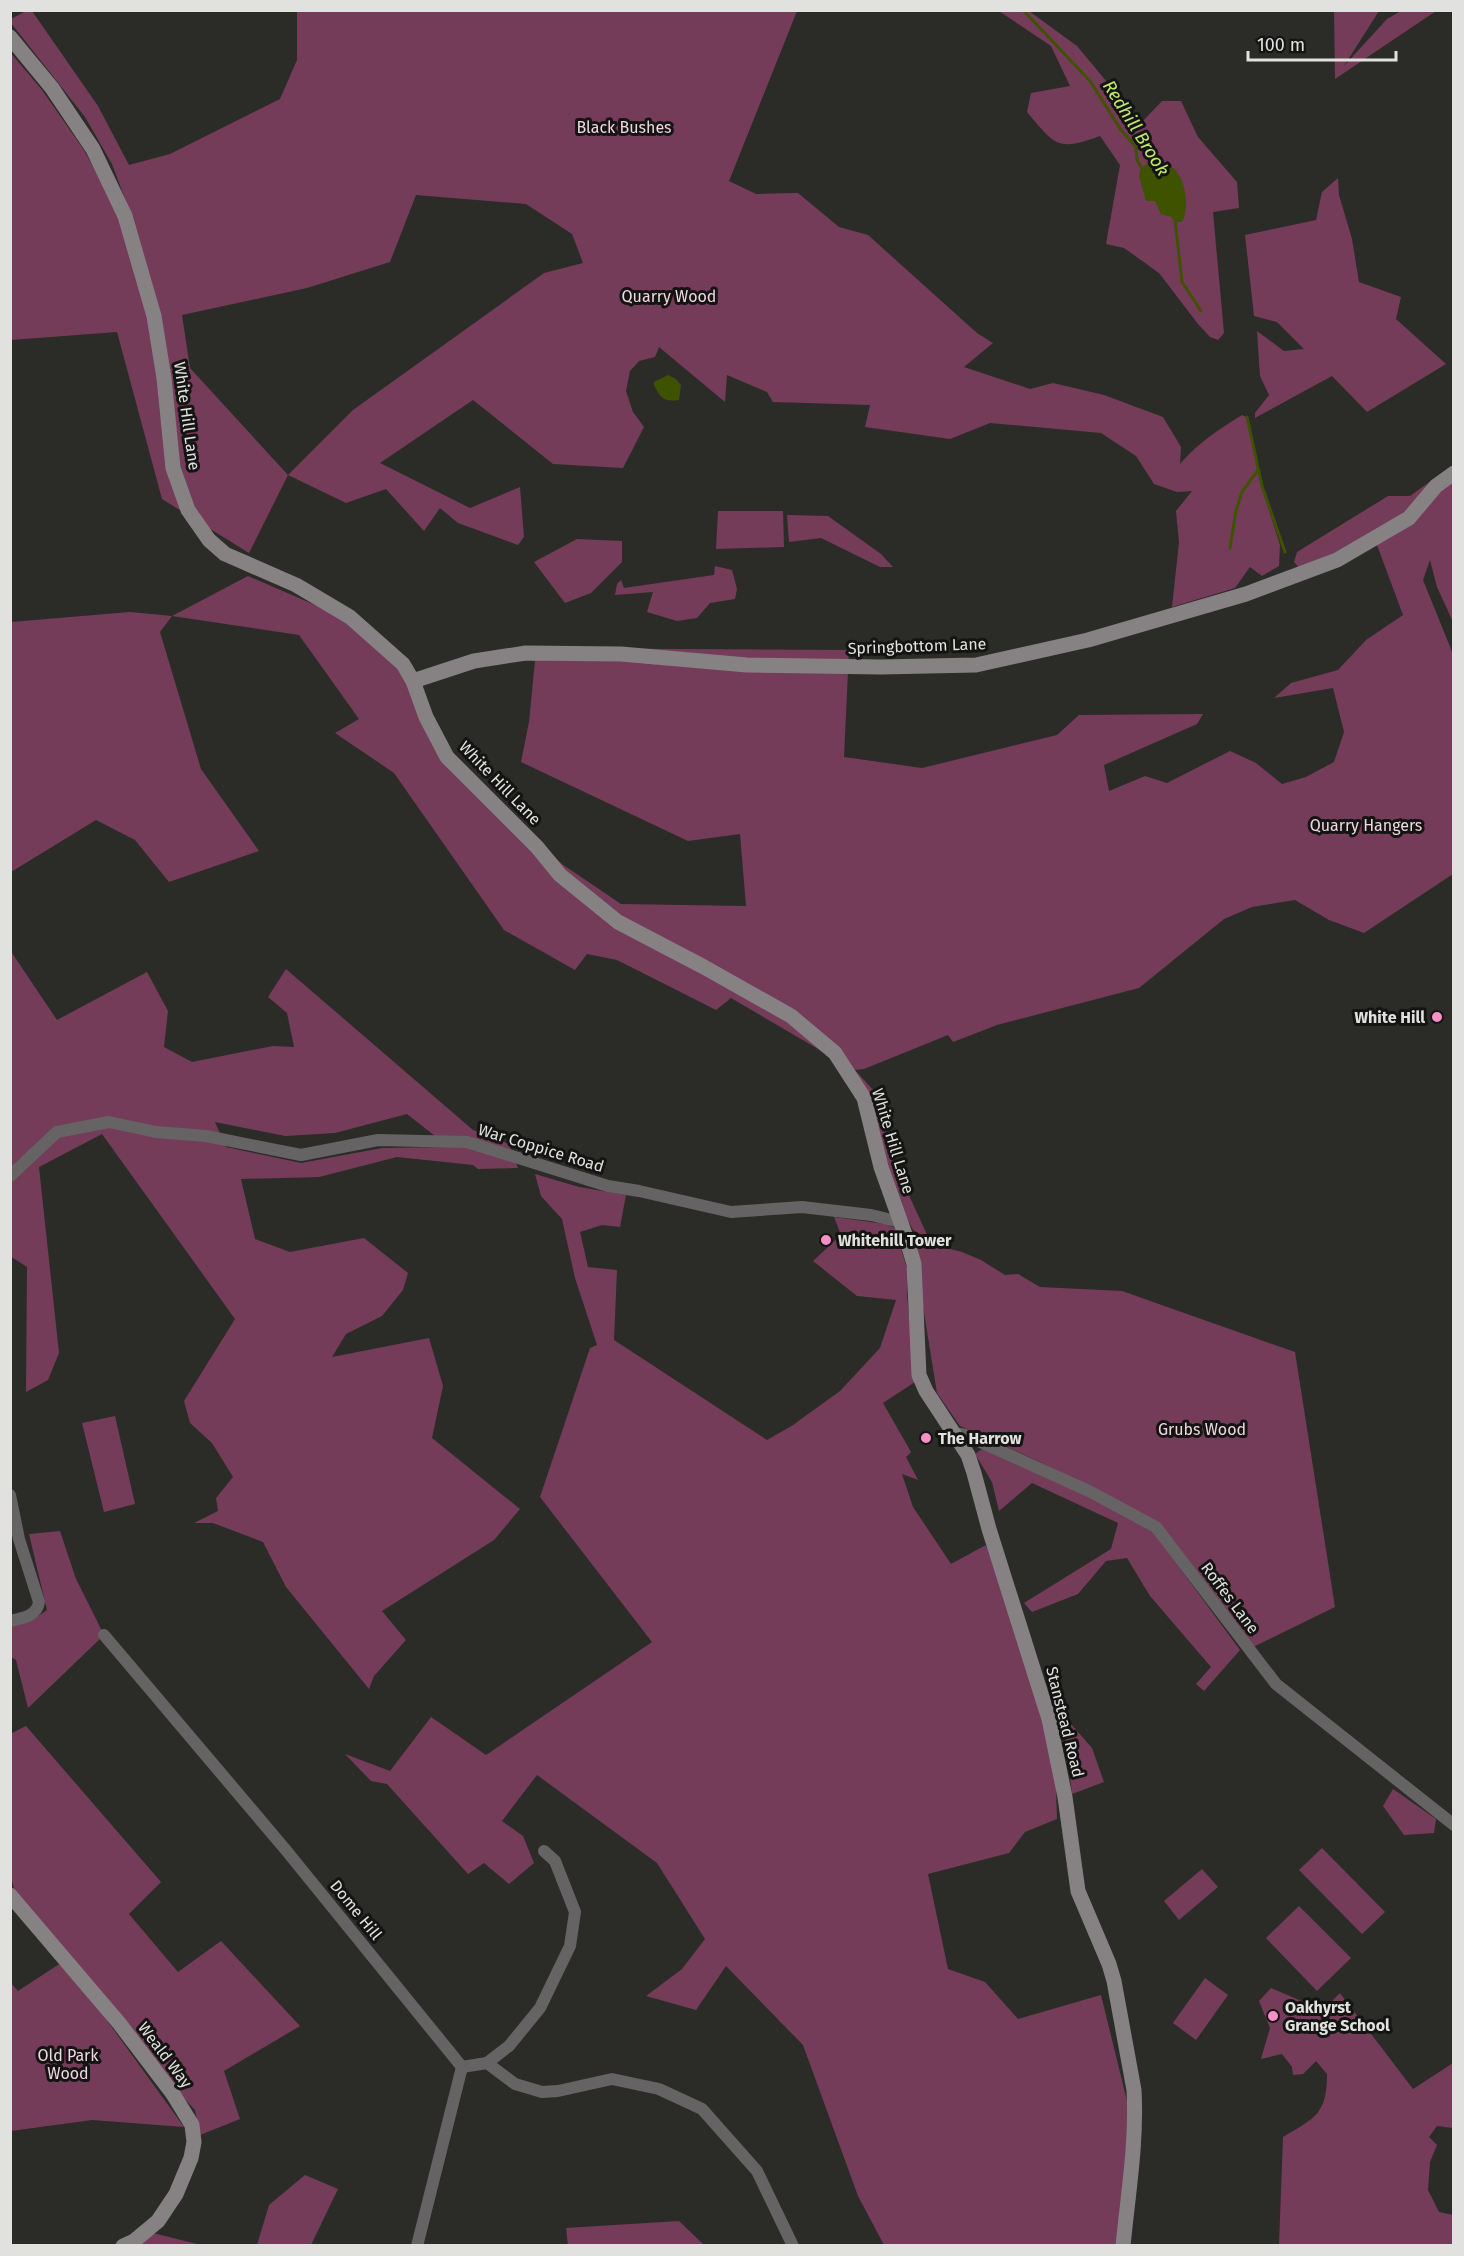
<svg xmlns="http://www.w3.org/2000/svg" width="1464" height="2256" font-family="'Fira Sans',sans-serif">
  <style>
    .green { fill: #743c59; fill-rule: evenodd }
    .water { fill: #3f5200 }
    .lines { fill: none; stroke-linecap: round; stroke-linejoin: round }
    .stream { stroke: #3f5200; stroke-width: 3 }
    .street { stroke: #666364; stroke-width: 12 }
    .secondary { stroke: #868284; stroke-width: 15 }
    .poi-dot { fill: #fa8fc7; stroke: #141413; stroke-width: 2 }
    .labels { text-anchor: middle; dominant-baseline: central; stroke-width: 6; stroke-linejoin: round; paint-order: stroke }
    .park-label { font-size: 16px; fill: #efd6e1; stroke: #141413 }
    .street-label { font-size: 16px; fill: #e1e2df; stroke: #141413 }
    .poi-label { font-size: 16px; font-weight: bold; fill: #e1e2df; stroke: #141413; text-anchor: start }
    .water-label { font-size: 18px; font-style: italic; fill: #c2e86b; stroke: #141413 }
  </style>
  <rect width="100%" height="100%" fill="#2b2c28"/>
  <!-- green -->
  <g class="green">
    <path d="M26 11H32L98 106 129 165 170 154 280 99 297 60V11H797L729 181 756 194 798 193 839 227 868 235 977 333 993 343 964 367 1030 389 1053 383 1104 395 1163 417 1181 447 1180 464C1198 443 1218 430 1242 415L1246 417 1263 491 1280 545 1279 566 1262 576 1250 567 1235 588 1172 607 1179 542 1176 511 1192 491 1177 492 1154 484 1136 456 1101 433 990 423 950 439 865 427 870 405 773 402 767 392 727 375 725 402 659 347 655 357 639 361 630 371 626 391 633 412 644 427 623 468 553 464 473 400 380 463 470 508 520 487 524 537 518 545 458 523 440 508 424 531 386 489 346 503 288 475 249 553 162 499 117 332 11 340 10 52 42 90 84 150 102 183 131 215 112 164 85 117 11 23V19ZM416 195 526 204 572 234 583 263 544 273 353 410 288 475 190 368 182 315 307 288 390 262Z"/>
    <path d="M999 11H1029L1077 46 1141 123 1162 101H1181L1198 137 1237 182 1239 208 1213 212 1224 333 1218 340 1210 337 1198 324 1159 273 1124 248 1106 244 1120 165 1100 136C1057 152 1055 145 1027 112L1031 93 1070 86 1051 46Z"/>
    <path d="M1334 11H1379L1344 66 1387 19 1401 11H1436L1335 79Z"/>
    <path d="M1338 178 1339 195 1352 239 1359 282 1401 297 1396 319 1446 364 1367 412 1332 376 1255 418V413L1269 395 1260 376 1257 331 1284 351 1304 349 1277 322 1254 316 1245 235 1316 220 1322 192Z"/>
    <path d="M1453 465V622L1437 587 1430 560 1423 580 1453 654V874L1364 933 1329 920 1295 900 1252 907 1224 919 1139 988 997 1025 953 1042 948 1035 864 1069 855 1070 874 1091 896 1167 929 1239 913 1230 904 1213 854 1070 731 998 716 1010 617 960 587 954 575 970 504 930 394 773 335 733 359 719 299 635 172 616 160 632 201 769 259 851 169 882 135 840 96 820 11 872V622L130 612 172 616 248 576 338 615 397 666 443 742 461 764 562 864 621 904 746 906 740 834 688 841 521 762 529 722 535 661 519 648 849 650 844 757 922 768 1057 735 1079 715 1203 714 1197 724 1104 765 1109 791 1145 776 1167 783 1230 751 1256 763 1282 784 1306 777 1334 762 1344 732 1333 688 1274 698 1291 683 1338 670 1366 640 1403 615 1377 545 1307 577 1294 562 1297 552 1388 496H1410Z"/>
    <path d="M718 511H783L784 547 716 549Z"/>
    <path d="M787 515 828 516 881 554 893 567H880L821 538 789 542Z"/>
    <path d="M577 539 622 541V562L591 593 565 603 534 562Z"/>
    <path d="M715 566 732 570 737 589 735 599 710 603 697 618 677 621 647 612 653 592 615 595 617 584 621 580 624 588 714 575Z"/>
    <path d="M10 950 57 1020 147 972 168 1011 164 1047 192 1062 273 1046 294 1047 287 1013 268 997 286 969 473 1130 509 1144 518 1168 478 1169 473 1165 397 1157 319 1177 241 1179 255 1239 290 1252 364 1238 408 1273 403 1290 382 1316 346 1334 332 1357 429 1338 443 1386 432 1438 520 1509 494 1540 382 1611 406 1640 374 1676 369 1689 286 1587 263 1542 213 1523H194L218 1511 216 1498 233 1477 212 1443 190 1423 184 1401 235 1319 102 1134 39 1167 59 1353 48 1380 26 1392 27 1267 10 1256ZM407 1114 449 1147 382 1148 301 1163 226 1147 215 1122 285 1136 335 1133Z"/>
    <path d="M535 1174 579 1187 626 1195 620 1227 602 1225 580 1232 588 1267 617 1270 614 1340 767 1440 793 1425 840 1391 880 1348 896 1300 857 1296 813 1261 841 1235 834 1217 885 1224 895 1228 908 1272 907 1295 915 1382 883 1403 911 1452 906 1457 918 1480 902 1474 913 1507 951 1564 986 1545 1043 1707 1056 1789 1057 1819 1025 1832 1009 1853 928 1874 948 1969 985 1982 1018 2019 1101 1995 1129 2109 1119 2245H884L858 2196 803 2045 726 1966 696 2010 646 1996 682 1969 705 1939 657 1863 537 1775 502 1821 523 1836 534 1863 509 1884 484 1863 468 1874 387 1784 371 1781 345 1754 390 1771 431 1717 486 1755 652 1642 540 1497 590 1348 597 1345 575 1278 562 1219 541 1196Z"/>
    <path d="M916 1240 962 1252 981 1260 1005 1275 1018 1274 1040 1287 1122 1291 1295 1352 1335 1607 1253 1647 1160 1524 1040 1462 960 1426 937 1393 914 1251Z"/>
    <path d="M115 1416 135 1504 104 1512 82 1423Z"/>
    <path d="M982 1449 1089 1495 1151 1529 1240 1650 1204 1691 1196 1684 1211 1667 1150 1596 1127 1558 1106 1561 1078 1594 1032 1612 1024 1603 1111 1549 1118 1523 1032 1483 999 1511 992 1482 975 1454Z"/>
    <path d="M60 1531 76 1579 104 1635 28 1708 16 1660 11 1657V1625L37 1617 47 1610 29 1534Z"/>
    <path d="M1063 1715 1092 1748 1104 1782 1072 1794Z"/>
    <path d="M26 1726 161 1882 129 1914 178 1972 221 1941 300 2026 224 2071 240 2119 200 2135 195 2110 165 2078 14 1889 10 1872V1734Z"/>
    <path d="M1393 1789 1436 1819 1434 1833 1404 1835 1383 1806Z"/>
    <path d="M1322 1848 1385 1912 1362 1934 1299 1870Z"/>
    <path d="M1202 1869 1218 1887 1179 1920 1164 1901Z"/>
    <path d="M1299 1906 1351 1958 1317 1991 1266 1938Z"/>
    <path d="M64 1961 184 2127 92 2120 11 2131 10 1982 18 1991Z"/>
    <path d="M1205 1978 1228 1995 1196 2040 1173 2023Z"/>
    <path d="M1271 1988 1318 2008 1327 2006 1340 1993 1413 2089 1453 2063V2128L1437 2126 1429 2137 1437 2145 1430 2162 1428 2190 1439 2212 1453 2215V2245H1279L1283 2137C1315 2118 1327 2114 1327 2074L1316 2061 1303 2074 1293 2075 1292 2067 1282 2054 1261 2059 1270 2028 1259 2001Z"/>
    <path d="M305 2175 338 2189 311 2245H257L269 2205Z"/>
    <path d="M679 2221 704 2245H568L566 2228Z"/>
    <path d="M153 2233 201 2245V2246H138Z"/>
  </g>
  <!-- water -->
  <g class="water">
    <path d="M1149 163C1157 163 1166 162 1172 167 1186 177 1190 209 1182 222H1175L1171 217 1161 214 1155 201H1146L1139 176 1141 168Z"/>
    <path d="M668 375 676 379 681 385 679 400C664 402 661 399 654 385V382Z"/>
  </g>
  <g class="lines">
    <!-- stream -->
    <g class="stream">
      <path d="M1023 10 1090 81 1121 130 1136 147 1137 160 1143 170"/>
      <path d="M1175 220 1182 282 1201 311"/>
      <path d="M1247 417 1262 486 1285 552"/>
      <path d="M1230 548 1236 511 1242 492 1258 470"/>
    </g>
    <!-- street -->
    <g class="street">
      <path d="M10 1176 57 1132 109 1122 156 1132 206 1136 301 1155 378 1140 467 1142 608 1186 639 1191 731 1212 802 1207 871 1215 900 1222"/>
      <path d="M955 1436 960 1434 965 1435 1089 1491 1156 1527 1276 1684 1454 1825"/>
      <path d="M10 1495 19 1539 39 1602C37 1616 23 1618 10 1621"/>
      <path d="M104 1635 285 1849 462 2067 417 2246"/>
      <path d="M487 2063 509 2046 540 2008 570 1946 575 1912 555 1861 544 1851"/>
      <path d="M462 2067 487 2063 515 2084 542 2092 558 2091 612 2079 659 2089 702 2109 757 2171 793 2246"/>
    </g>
    <!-- secondary -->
    <g class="secondary">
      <path d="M10 37 52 88 93 149 125 216 154 316 164 378 173 468 188 510 209 540 225 554 296 585 350 617 403 664 413 681 426 717 447 757 537 847 560 875 618 922 704 967 791 1016 835 1053 864 1098 881 1167 906 1237 914 1264 919 1375 926 1391 968 1455 974 1473 989 1529 1049 1719 1065 1797 1078 1891 1109 1964 1114 1981 1134 2090C1137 2142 1128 2194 1123 2246"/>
      <path d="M413 681 474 661 526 653 621 654 747 665 881 667 976 665 1088 640 1246 594 1337 560 1409 518 1436 486 1454 473"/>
      <path d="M10 1895 119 2023 173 2094 192 2125 194 2142 191 2158 176 2194 158 2221 134 2241 123 2246"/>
    </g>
  </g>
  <!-- markers -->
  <g class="poi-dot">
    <circle cx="1437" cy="1017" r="6"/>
    <circle cx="826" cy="1240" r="6"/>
    <circle cx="926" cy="1438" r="6"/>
    <circle cx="1273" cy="2016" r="6"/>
  </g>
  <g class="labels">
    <!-- park labels -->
    <g class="park-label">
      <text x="624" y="127">Black Bushes</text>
      <text x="669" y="296">Quarry Wood</text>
      <text x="1366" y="825">Quarry Hangers</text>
      <text x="1202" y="1429">Grubs Wood</text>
      <text x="68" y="2055">Old Park<tspan x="68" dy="18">Wood</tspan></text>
    </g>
    <!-- street labels -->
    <g class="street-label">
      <text transform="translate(187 416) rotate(82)">White Hill Lane</text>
      <text transform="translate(917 646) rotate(-2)">Springbottom Lane</text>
      <text transform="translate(500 783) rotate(46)">White Hill Lane</text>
      <text transform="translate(893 1141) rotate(73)">White Hill Lane</text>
      <text transform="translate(541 1148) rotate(17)">War Coppice Road</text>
      <text transform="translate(1230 1598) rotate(53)">Roffes Lane</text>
      <text transform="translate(1065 1722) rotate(76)">Stanstead Road</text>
      <text transform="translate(356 1910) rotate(51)">Dome Hill</text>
      <text transform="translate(165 2055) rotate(53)">Weald Way</text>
    </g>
    <!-- poi labels -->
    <g class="poi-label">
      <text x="1425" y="1017" text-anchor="end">White Hill</text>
      <text x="838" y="1240">Whitehill Tower</text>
      <text x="938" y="1438">The Harrow</text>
      <text x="1285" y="2007">Oakhyrst<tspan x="1285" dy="18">Grange School</tspan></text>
    </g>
    <!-- water labels -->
    <g class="water-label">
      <text transform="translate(1136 128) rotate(58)">Redhill Brook</text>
    </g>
  </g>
  <!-- border -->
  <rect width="1464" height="2256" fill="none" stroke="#e1e2df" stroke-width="24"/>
  <!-- scale -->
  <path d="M1248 51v9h148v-9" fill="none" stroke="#e1e2df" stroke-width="3"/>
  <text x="1257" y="51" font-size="18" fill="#e1e2df" stroke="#141413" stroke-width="4.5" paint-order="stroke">100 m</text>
</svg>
